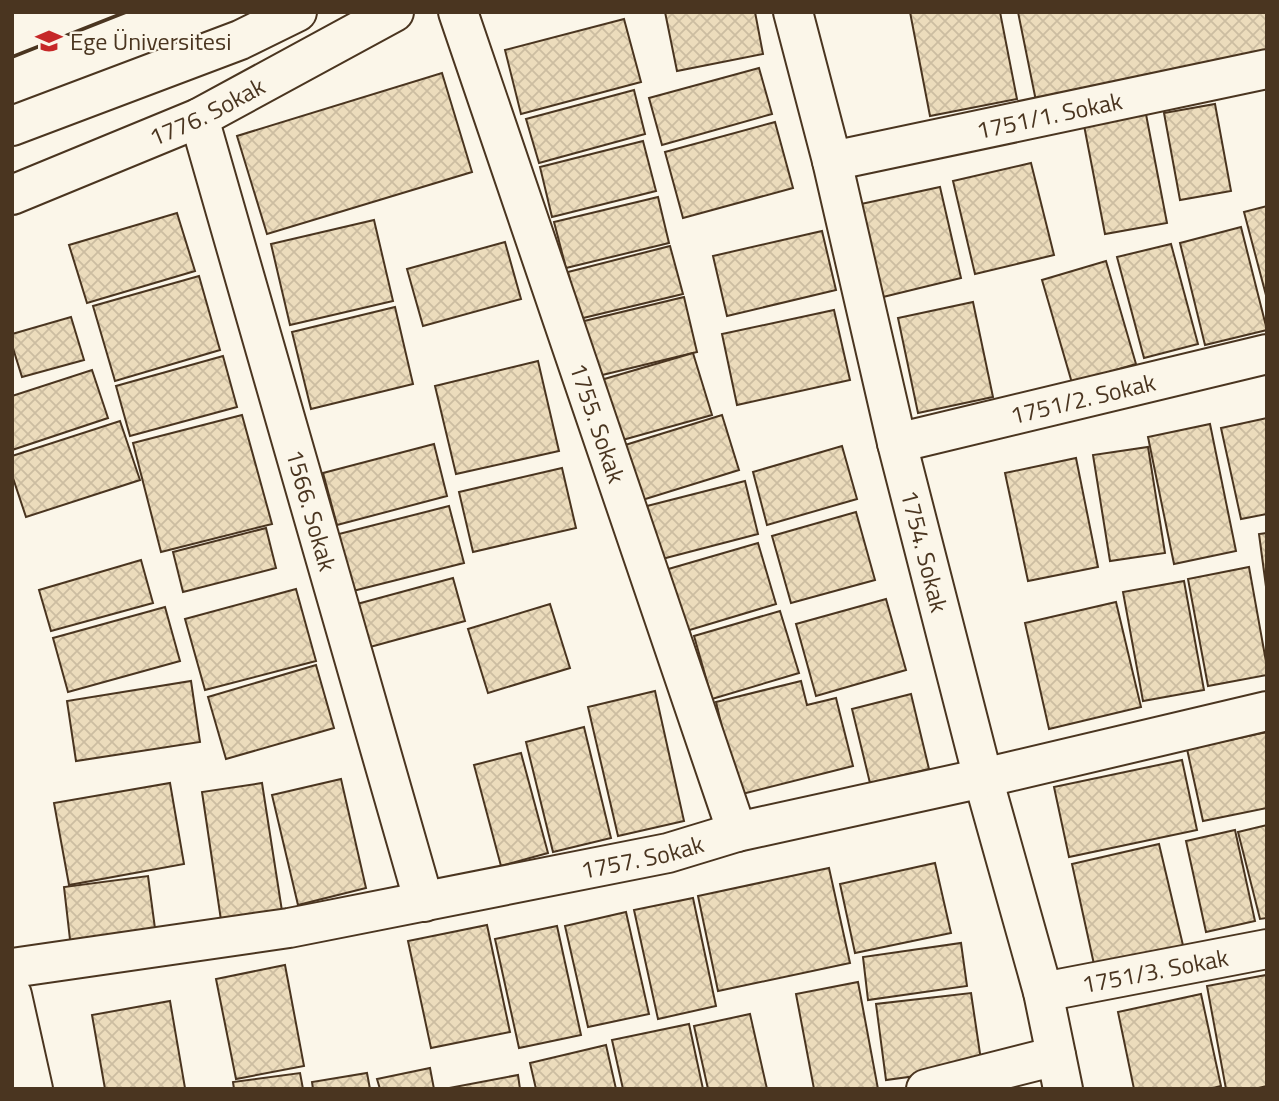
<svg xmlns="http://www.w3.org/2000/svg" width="1279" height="1101" font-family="'Titillium Web',sans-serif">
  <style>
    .building { fill: url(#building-cross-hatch); stroke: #4a3520; stroke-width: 2 }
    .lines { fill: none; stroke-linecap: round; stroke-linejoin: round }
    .minor-casing { stroke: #4a3520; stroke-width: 42 }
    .minor { stroke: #fbf6e9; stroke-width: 38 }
    .wall { stroke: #4a3520; stroke-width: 3.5 }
    .labels { text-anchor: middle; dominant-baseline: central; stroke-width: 5; stroke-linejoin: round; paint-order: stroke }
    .poi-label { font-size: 24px; fill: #4a3520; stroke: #fbf6e9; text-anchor: start }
    .street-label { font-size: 24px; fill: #4a3520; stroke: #fbf6e9 }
  </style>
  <defs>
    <pattern id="building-cross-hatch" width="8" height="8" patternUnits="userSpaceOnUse" patternTransform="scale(1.75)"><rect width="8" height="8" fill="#ecdcbc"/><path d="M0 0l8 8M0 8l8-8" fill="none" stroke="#ccbda1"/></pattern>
  </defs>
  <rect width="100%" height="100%" fill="#fbf6e9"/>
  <!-- building -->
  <g class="building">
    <path d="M665 12H755L763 54 677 71Z"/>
    <path d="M910 12H1000L1017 99 930 116Z"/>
    <path d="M1018 12H1267V52L1036 101Z"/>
    <path d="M624 19 641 82 521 114 505 50Z"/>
    <path d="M759 68 772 114 662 145 649 98Z"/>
    <path d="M442 73 472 172 267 234 237 136Z"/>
    <path d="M634 90 645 134 539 163 526 119Z"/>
    <path d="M1144 104 1167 223 1105 234 1082 115Z"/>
    <path d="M1215 104 1231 191 1180 200 1164 113Z"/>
    <path d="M775 122 793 188 683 218 665 152Z"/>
    <path d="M643 141 656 191 552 217 540 167Z"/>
    <path d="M1031 163 1054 255 975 274 953 181Z"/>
    <path d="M940 187 961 278 883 297 861 204Z"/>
    <path d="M658 197 669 243 566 268 554 222Z"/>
    <path d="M1267 206V299L1244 212Z"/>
    <path d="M177 213 195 271 87 303 69 245Z"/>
    <path d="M374 220 393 301 290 325 271 244Z"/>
    <path d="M1241 227 1267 330 1205 345 1180 243Z"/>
    <path d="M822 231 836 290 727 316 713 256Z"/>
    <path d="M505 242 521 299 423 326 407 269Z"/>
    <path d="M1171 244 1198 344 1144 358 1117 257Z"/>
    <path d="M670 246 683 294 579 319 568 272Z"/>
    <path d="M1106 261 1136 364 1072 383 1042 280Z"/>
    <path d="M199 276 220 350 115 381 93 306Z"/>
    <path d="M684 297 697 352 594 377 580 322Z"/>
    <path d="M973 302 993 397 918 413 898 318Z"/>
    <path d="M395 307 413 384 311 409 292 332Z"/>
    <path d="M834 310 850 380 737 405 722 334Z"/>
    <path d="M71 317 84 360 22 377 12 345V334Z"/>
    <path d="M693 353 712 415 619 441 601 380Z"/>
    <path d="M223 356 237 407 130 436 116 386Z"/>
    <path d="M538 361 559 451 456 474 435 386Z"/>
    <path d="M92 370 108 418 12 450V396Z"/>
    <path d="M242 415 272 524 161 552 133 443Z"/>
    <path d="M722 415 739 470 639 501 622 446Z"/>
    <path d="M1267 418V514L1241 519 1221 428Z"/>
    <path d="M120 421 140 480 26 517 12 475V456Z"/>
    <path d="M1210 424 1236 551 1174 564 1148 437Z"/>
    <path d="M434 444 447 496 337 525 323 473Z"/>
    <path d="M842 446 857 499 767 525 753 472Z"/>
    <path d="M1148 447 1165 553 1110 561 1093 455Z"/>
    <path d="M1076 458 1098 567 1028 581 1005 473Z"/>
    <path d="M562 468 576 528 473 552 459 492Z"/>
    <path d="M745 481 758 534 662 559 647 506Z"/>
    <path d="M449 506 464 563 353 591 339 534Z"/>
    <path d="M856 512 875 580 791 603 772 536Z"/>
    <path d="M266 528 276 568 183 592 173 552Z"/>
    <path d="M1267 533V594L1259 534Z"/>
    <path d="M758 543 776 604 683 632 665 570Z"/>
    <path d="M141 560 153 603 51 631 39 590Z"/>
    <path d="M1249 567 1267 667V675L1208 686 1188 579Z"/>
    <path d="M453 578 465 621 370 647 357 604Z"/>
    <path d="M1184 581 1204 690 1143 701 1123 592Z"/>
    <path d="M296 589 316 661 205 690 185 619Z"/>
    <path d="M886 599 906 670 816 696 796 624Z"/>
    <path d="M1116 602 1141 707 1049 729 1025 623Z"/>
    <path d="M550 604 570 668 488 693 468 629Z"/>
    <path d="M165 607 180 661 68 692 53 638Z"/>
    <path d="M780 611 799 673 712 699 694 636Z"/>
    <path d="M316 665 334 728 226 759 208 697Z"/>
    <path d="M191 681 200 742 76 761 67 701Z"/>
    <path d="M801 681 807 705 836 698 853 766 738 795 716 702Z"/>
    <path d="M655 691 684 821 618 836 588 707Z"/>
    <path d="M911 694 929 769 870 783 852 709Z"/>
    <path d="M584 727 611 838 553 852 526 742Z"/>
    <path d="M1267 732V808L1203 821 1187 749Z"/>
    <path d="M521 753 548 853 501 866 474 765Z"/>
    <path d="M1182 760 1197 830 1069 857 1054 787Z"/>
    <path d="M341 779 366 888 298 905 272 795Z"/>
    <path d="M170 783 184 864 69 885 54 803Z"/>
    <path d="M262 783 282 911 221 920 202 792Z"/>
    <path d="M1267 825V918L1260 919 1238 832Z"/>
    <path d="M1235 830 1255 921 1206 932 1186 841Z"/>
    <path d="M1159 844 1186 958 1097 978 1072 864Z"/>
    <path d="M935 863 951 933 855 953 840 884Z"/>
    <path d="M829 868 850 963 718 991 698 896Z"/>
    <path d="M148 876 156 936 71 948 64 887Z"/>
    <path d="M693 898 716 1006 658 1019 634 910Z"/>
    <path d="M626 912 649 1014 588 1027 565 926Z"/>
    <path d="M487 925 510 1032 431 1048 408 941Z"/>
    <path d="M557 926 581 1035 519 1048 495 939Z"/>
    <path d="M961 943 967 986 868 1000 863 957Z"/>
    <path d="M285 965 304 1066 236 1079 216 979Z"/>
    <path d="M1266 975 1267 1086 1254 1089H1226L1207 986Z"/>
    <path d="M858 982 878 1089H814L796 994Z"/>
    <path d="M971 993 982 1067 886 1080 876 1004Z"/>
    <path d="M1201 994 1221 1086 1209 1089H1134L1118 1012Z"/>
    <path d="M170 1001 185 1088 105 1089 92 1015Z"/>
    <path d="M750 1014 767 1089H708L694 1026Z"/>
    <path d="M689 1024 703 1089H623L612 1040Z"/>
    <path d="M606 1045 616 1089H536L530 1063Z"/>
    <path d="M430 1068 434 1089H380L377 1079Z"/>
    <path d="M300 1073 303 1089H234L233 1082Z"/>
    <path d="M367 1073 370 1089H313L312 1082Z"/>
    <path d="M518 1075 520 1089H444Z"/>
  </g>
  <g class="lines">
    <!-- minor casing -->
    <g class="minor-casing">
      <g id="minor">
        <path id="s1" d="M458 12 737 832"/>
        <path id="s2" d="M793 12 832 161 897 443 983 778 1043 992 1063 1089"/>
        <path id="s3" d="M199 118 424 902"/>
        <path d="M12 126 240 40 297 12"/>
        <path id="s4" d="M832 161 1267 69"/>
        <path id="s5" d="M12 195 199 118 394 12"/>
        <path id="s6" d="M897 443 1267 354"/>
        <path id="s7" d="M12 968 289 928 668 853 737 832 983 778 1267 711"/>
        <path id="s8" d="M1043 992 1267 949"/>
        <path d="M12 995 33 1089"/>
        <path d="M926 1089 1056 1056"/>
      </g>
    </g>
    <!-- minor -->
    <use href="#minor" class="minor"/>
    <!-- wall -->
    <path class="wall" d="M12 57 126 12"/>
  </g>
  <!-- icons -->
  <defs>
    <g id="university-bare" transform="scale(2.1)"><path d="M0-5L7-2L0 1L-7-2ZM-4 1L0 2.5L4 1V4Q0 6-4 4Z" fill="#c62828" stroke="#fbf6e9" stroke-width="2.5" paint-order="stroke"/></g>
  </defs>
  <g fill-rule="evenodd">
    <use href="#university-bare" x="49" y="41"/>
  </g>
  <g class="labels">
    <!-- poi labels -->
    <g class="poi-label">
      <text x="70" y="41">Ege Üniversitesi</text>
    </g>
    <!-- street labels -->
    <g class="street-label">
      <text stroke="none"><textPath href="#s5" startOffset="212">1776. Sokak</textPath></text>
      <text stroke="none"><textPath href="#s4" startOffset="222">1751/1. Sokak</textPath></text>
      <text stroke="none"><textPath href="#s6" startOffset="191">1751/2. Sokak</textPath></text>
      <text stroke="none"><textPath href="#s1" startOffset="434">1755. Sokak</textPath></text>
      <text stroke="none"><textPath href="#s3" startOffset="408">1566. Sokak</textPath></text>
      <text stroke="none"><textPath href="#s2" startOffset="555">1754. Sokak</textPath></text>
      <text stroke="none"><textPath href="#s7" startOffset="640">1757. Sokak</textPath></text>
      <text stroke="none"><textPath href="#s8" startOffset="114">1751/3. Sokak</textPath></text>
    </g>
  </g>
  <!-- border -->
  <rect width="1279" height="1101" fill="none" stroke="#4a3520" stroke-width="28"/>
</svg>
